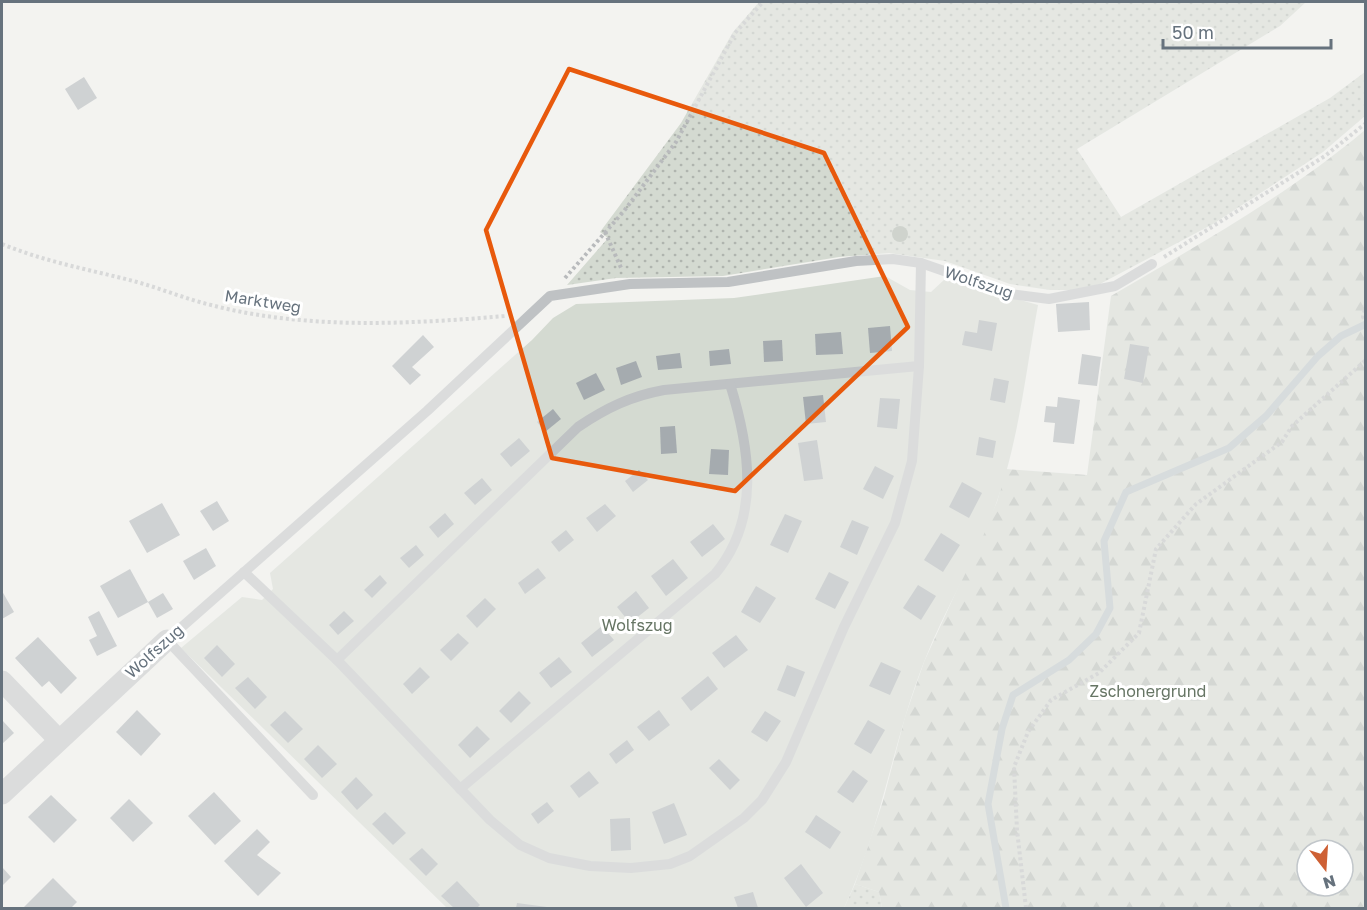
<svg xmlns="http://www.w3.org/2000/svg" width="1367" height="910" font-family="'Golos Text',sans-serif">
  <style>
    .grass { fill: url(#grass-dots) }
    .forest { fill: url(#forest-firs); fill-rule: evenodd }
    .garden { fill: #d4dad1 }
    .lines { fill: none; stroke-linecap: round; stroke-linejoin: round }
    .stream { stroke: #b7c0c5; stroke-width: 7 }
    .building { fill: #a5abaf }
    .path { stroke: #b8babc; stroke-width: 4; stroke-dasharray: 3 3; stroke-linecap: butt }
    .lane { stroke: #bfc2c4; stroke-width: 10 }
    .street { stroke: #bfc2c4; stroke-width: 21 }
    .tree { fill: #a5aea3 }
    .marked { fill: none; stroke: #e8590c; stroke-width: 4.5; stroke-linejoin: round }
    .labels { text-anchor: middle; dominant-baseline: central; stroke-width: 6; stroke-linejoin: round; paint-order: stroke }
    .street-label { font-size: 16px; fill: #66727d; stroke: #fff }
    .park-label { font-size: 16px; fill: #667564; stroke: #fff }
  </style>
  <defs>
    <pattern id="grass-dots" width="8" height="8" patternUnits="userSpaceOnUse" patternTransform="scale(1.5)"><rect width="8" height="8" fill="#d4dad1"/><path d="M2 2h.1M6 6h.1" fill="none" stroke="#b0b5af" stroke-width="1.8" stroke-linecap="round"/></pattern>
    <pattern id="forest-firs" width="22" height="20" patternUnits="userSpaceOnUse" patternTransform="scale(1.5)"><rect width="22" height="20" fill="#d4dad1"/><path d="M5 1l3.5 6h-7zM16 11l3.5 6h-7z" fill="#b0b5af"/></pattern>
  </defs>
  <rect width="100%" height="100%" fill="#f3f3f0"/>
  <!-- grass -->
  <g class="grass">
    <path d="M759 2H1306L1280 26 1077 149 1121 217 1330 98 1365 72V116L1323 152 1213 224 1100 284 1079 290H1050L1010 284 945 261 889 253 839 257 723 276 616 278 567 285 608 238 600 232 681 123 733 32Z"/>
    <path d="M855 884 879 892 882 908H844Z"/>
  </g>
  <!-- forest -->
  <path class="forest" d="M1365 130V908H882L879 892 855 884 883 801 905 717 924 662 997 502 1006 469 1087 475 1111 296C1198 245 1288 195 1365 130ZM1307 850H1343V886H1307Z"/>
  <!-- garden -->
  <path class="garden" d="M885 276 910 290 931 292 945 279 1038 305C1026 370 1019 439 997 501 978 557 945 607 924 662 892 743 881 830 844 908H447L181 648 242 597 262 600 273 589 270 573 532 340 553 318 576 304 734 298Z"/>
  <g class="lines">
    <!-- stream -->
    <path class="stream" d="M1006 908 988 804 1002 729 1013 695 1069 660 1096 634 1110 608 1104 541 1126 492 1229 448 1266 416 1318 356 1341 336 1366 324"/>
  </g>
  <!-- building -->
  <g class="building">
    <path d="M84 77 97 98 78 110 65 89Z"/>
    <path d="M1089 302 1090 330 1058 332 1056 304Z"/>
    <path d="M979 320 997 323 992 351 962 345 965 331 977 333Z"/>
    <path d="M890 326 892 351 870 353 868 328Z"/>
    <path d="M841 332 843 354 816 355 815 334Z"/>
    <path d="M423 335 434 347 412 367 421 375 410 385 392 366Z"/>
    <path d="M782 340 783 361 764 362 763 341Z"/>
    <path d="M1130 344 1149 347 1143 383 1124 379Z"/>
    <path d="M729 349 731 364 710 366 709 351Z"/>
    <path d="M680 353 682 368 658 370 656 356Z"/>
    <path d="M1082 354 1101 357 1097 386 1078 384Z"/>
    <path d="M636 361 642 377 621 385 616 368Z"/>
    <path d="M596 373 605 390 584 400 576 383Z"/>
    <path d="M994 378 1009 381 1005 403 990 400Z"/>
    <path d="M823 395 826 422 806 424 803 397Z"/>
    <path d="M1058 397 1080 400 1074 444 1053 442 1055 423 1044 422 1046 406 1057 407Z"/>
    <path d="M880 398 900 399 897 429 877 427Z"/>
    <path d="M553 409 561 419 545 432 537 422Z"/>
    <path d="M675 426 677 453 661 454 660 427Z"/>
    <path d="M979 437 996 441 993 458 976 455Z"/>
    <path d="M519 438 530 451 511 467 500 454Z"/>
    <path d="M817 440 823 479 804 481 798 443Z"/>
    <path d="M711 449 729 450 728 475 709 474Z"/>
    <path d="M875 466 894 476 883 499 863 489Z"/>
    <path d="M639 470 648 480 633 492 625 481Z"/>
    <path d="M482 478 492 490 475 505 464 493Z"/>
    <path d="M962 482 982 493 969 518 949 507Z"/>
    <path d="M217 501 229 521 213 531 200 511Z"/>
    <path d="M162 503 180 535 147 553 129 521Z"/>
    <path d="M605 504 616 516 597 532 586 518Z"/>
    <path d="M445 513 454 524 438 538 429 527Z"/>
    <path d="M785 514 802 521 788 553 770 545Z"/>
    <path d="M852 520 869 527 857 555 840 547Z"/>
    <path d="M713 524 725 539 702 557 690 542Z"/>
    <path d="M566 530 574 540 559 552 551 542Z"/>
    <path d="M941 533 960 545 943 572 924 560Z"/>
    <path d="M416 545 424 555 409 568 400 558Z"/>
    <path d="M206 548 216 566 194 580 183 561Z"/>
    <path d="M673 559 688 578 666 596 651 576Z"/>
    <path d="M538 568 546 578 525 594 518 583Z"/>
    <path d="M130 569 148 602 118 618 100 586Z"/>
    <path d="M829 572 849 582 835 609 815 599Z"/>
    <path d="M380 575 387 583 372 598 364 590Z"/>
    <path d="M918 585 936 596 921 620 903 608Z"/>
    <path d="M756 586 776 598 760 623 741 612Z"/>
    <path d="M2 591 14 612 2 619Z"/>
    <path d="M636 591 649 608 630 623 617 607Z"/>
    <path d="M163 593 173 609 157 618 148 602Z"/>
    <path d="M485 598 496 609 477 628 466 616Z"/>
    <path d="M99 611 117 646 97 656 89 640 97 636 88 617Z"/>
    <path d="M344 611 354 621 338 635 329 625Z"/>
    <path d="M602 626 614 640 592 657 581 643Z"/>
    <path d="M458 633 469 643 451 661 440 650Z"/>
    <path d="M736 635 748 650 724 668 712 653Z"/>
    <path d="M38 637 77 678 61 694 49 681 42 687 15 658Z"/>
    <path d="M217 645 235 664 222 677 204 658Z"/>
    <path d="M559 657 572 672 551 688 539 673Z"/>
    <path d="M881 662 901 671 890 695 869 686Z"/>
    <path d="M787 665 805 672 795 697 777 690Z"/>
    <path d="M420 667 430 677 412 694 403 684Z"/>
    <path d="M708 676 718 689 691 711 681 698Z"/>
    <path d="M248 677 267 697 255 709 235 688Z"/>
    <path d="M519 691 531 703 511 723 499 711Z"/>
    <path d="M137 710 161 734 141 756 116 732Z"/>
    <path d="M659 710 670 725 649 741 637 727Z"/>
    <path d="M285 711 303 729 288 743 270 725Z"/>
    <path d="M765 711 781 721 767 742 751 732Z"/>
    <path d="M2 720 14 733 2 744Z"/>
    <path d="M868 720 885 730 871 754 854 744Z"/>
    <path d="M477 726 490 739 470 758 458 745Z"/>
    <path d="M627 740 634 750 616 764 609 754Z"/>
    <path d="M318 745 337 764 322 778 304 759Z"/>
    <path d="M719 759 740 780 730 790 709 768Z"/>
    <path d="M853 770 868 781 853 803 837 792Z"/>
    <path d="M589 771 599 783 579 798 570 786Z"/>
    <path d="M356 777 373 795 357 810 341 792Z"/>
    <path d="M214 792 241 821 215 845 188 816Z"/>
    <path d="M51 795 77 820 54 843 28 817Z"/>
    <path d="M129 799 153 823 133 842 110 818Z"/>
    <path d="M547 802 554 811 538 824 531 814Z"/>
    <path d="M674 803 687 835 664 844 652 812Z"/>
    <path d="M385 812 406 833 393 845 372 824Z"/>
    <path d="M816 815 841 832 830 849 805 832Z"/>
    <path d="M630 818 631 850 611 851 610 819Z"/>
    <path d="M257 829 270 842 257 855 281 873 258 896 224 861Z"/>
    <path d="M422 848 438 864 426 876 409 859Z"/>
    <path d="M801 864 823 893 806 907 784 878Z"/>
    <path d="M2 867 11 877 2 886Z"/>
    <path d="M53 878 77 902 71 908H23Z"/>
    <path d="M457 881 480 905 477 908H454L441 896Z"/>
    <path d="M753 892 758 908H738L734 897Z"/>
    <path d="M517 903 547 907V908H516Z"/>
  </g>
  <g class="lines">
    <!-- path -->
    <g class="path">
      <path d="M605 232 622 270"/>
      <path d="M2 244C45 262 92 270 137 282 162 289 186 299 211 305 307 330 408 324 506 316"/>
      <path d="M1164 257 1325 156 1366 123"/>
      <path d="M565 278 624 211 676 142 735 33 763 2"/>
      <path d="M1366 304 1363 317 1366 322"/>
      <path d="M1026 908 1017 830 1014 767 1028 732 1051 700 1099 673 1139 633 1156 549 1196 504 1282 442 1292 426 1366 360"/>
    </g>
    <!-- lane -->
    <g class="lane">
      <path d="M244 572 337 660 490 820 520 845 549 858 590 866 631 868 670 864 690 856 744 818 762 800 786 762 844 627 895 523 912 461 919 366 921 263"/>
      <path d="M337 660 578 427C606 408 631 396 664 390L919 366"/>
      <path d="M460 789 715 574C761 519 750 448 730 384"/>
      <path d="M313 795 167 640 427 411 550 296 630 284 728 282 856 261 893 259 921 263 1010 294 1049 299 1115 286 1152 264"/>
    </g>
    <!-- street -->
    <g class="street">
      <path d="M2 681 59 740"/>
      <path d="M2 794 167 640"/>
    </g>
  </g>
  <!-- trees -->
  <circle class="tree" cx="900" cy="234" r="8"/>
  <!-- marked area -->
  <path d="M0 0H1367V910H0ZM569 69 824 153 908 327 735 491 552 458 486 230Z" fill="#f3f3f0" fill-opacity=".55" fill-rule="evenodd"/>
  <path class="marked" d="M569 69 824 153 908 327 735 491 552 458 486 230Z"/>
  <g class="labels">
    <!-- street labels -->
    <g class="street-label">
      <text transform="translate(979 282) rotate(18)">Wolfszug</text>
      <text transform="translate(263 301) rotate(9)">Marktweg</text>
      <text transform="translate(154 651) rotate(-42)">Wolfszug</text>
    </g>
    <!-- park labels -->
    <g class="park-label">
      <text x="637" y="625">Wolfszug</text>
      <text x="1148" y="691">Zschonergrund</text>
    </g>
  </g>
  <!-- border -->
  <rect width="1367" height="910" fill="none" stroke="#66727d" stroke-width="6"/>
  <!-- north arrow -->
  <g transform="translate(1325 868) rotate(163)"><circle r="28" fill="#ffffff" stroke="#c2c7cb" stroke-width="1.5"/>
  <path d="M0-4.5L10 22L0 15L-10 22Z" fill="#ce6034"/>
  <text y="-9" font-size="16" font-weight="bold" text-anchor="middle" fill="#66727d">N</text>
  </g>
  <!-- scale -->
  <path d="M1163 39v9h168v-9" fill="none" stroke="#66727d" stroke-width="3"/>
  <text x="1172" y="39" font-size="18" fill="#66727d" stroke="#ffffff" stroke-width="4.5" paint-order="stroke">50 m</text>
</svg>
